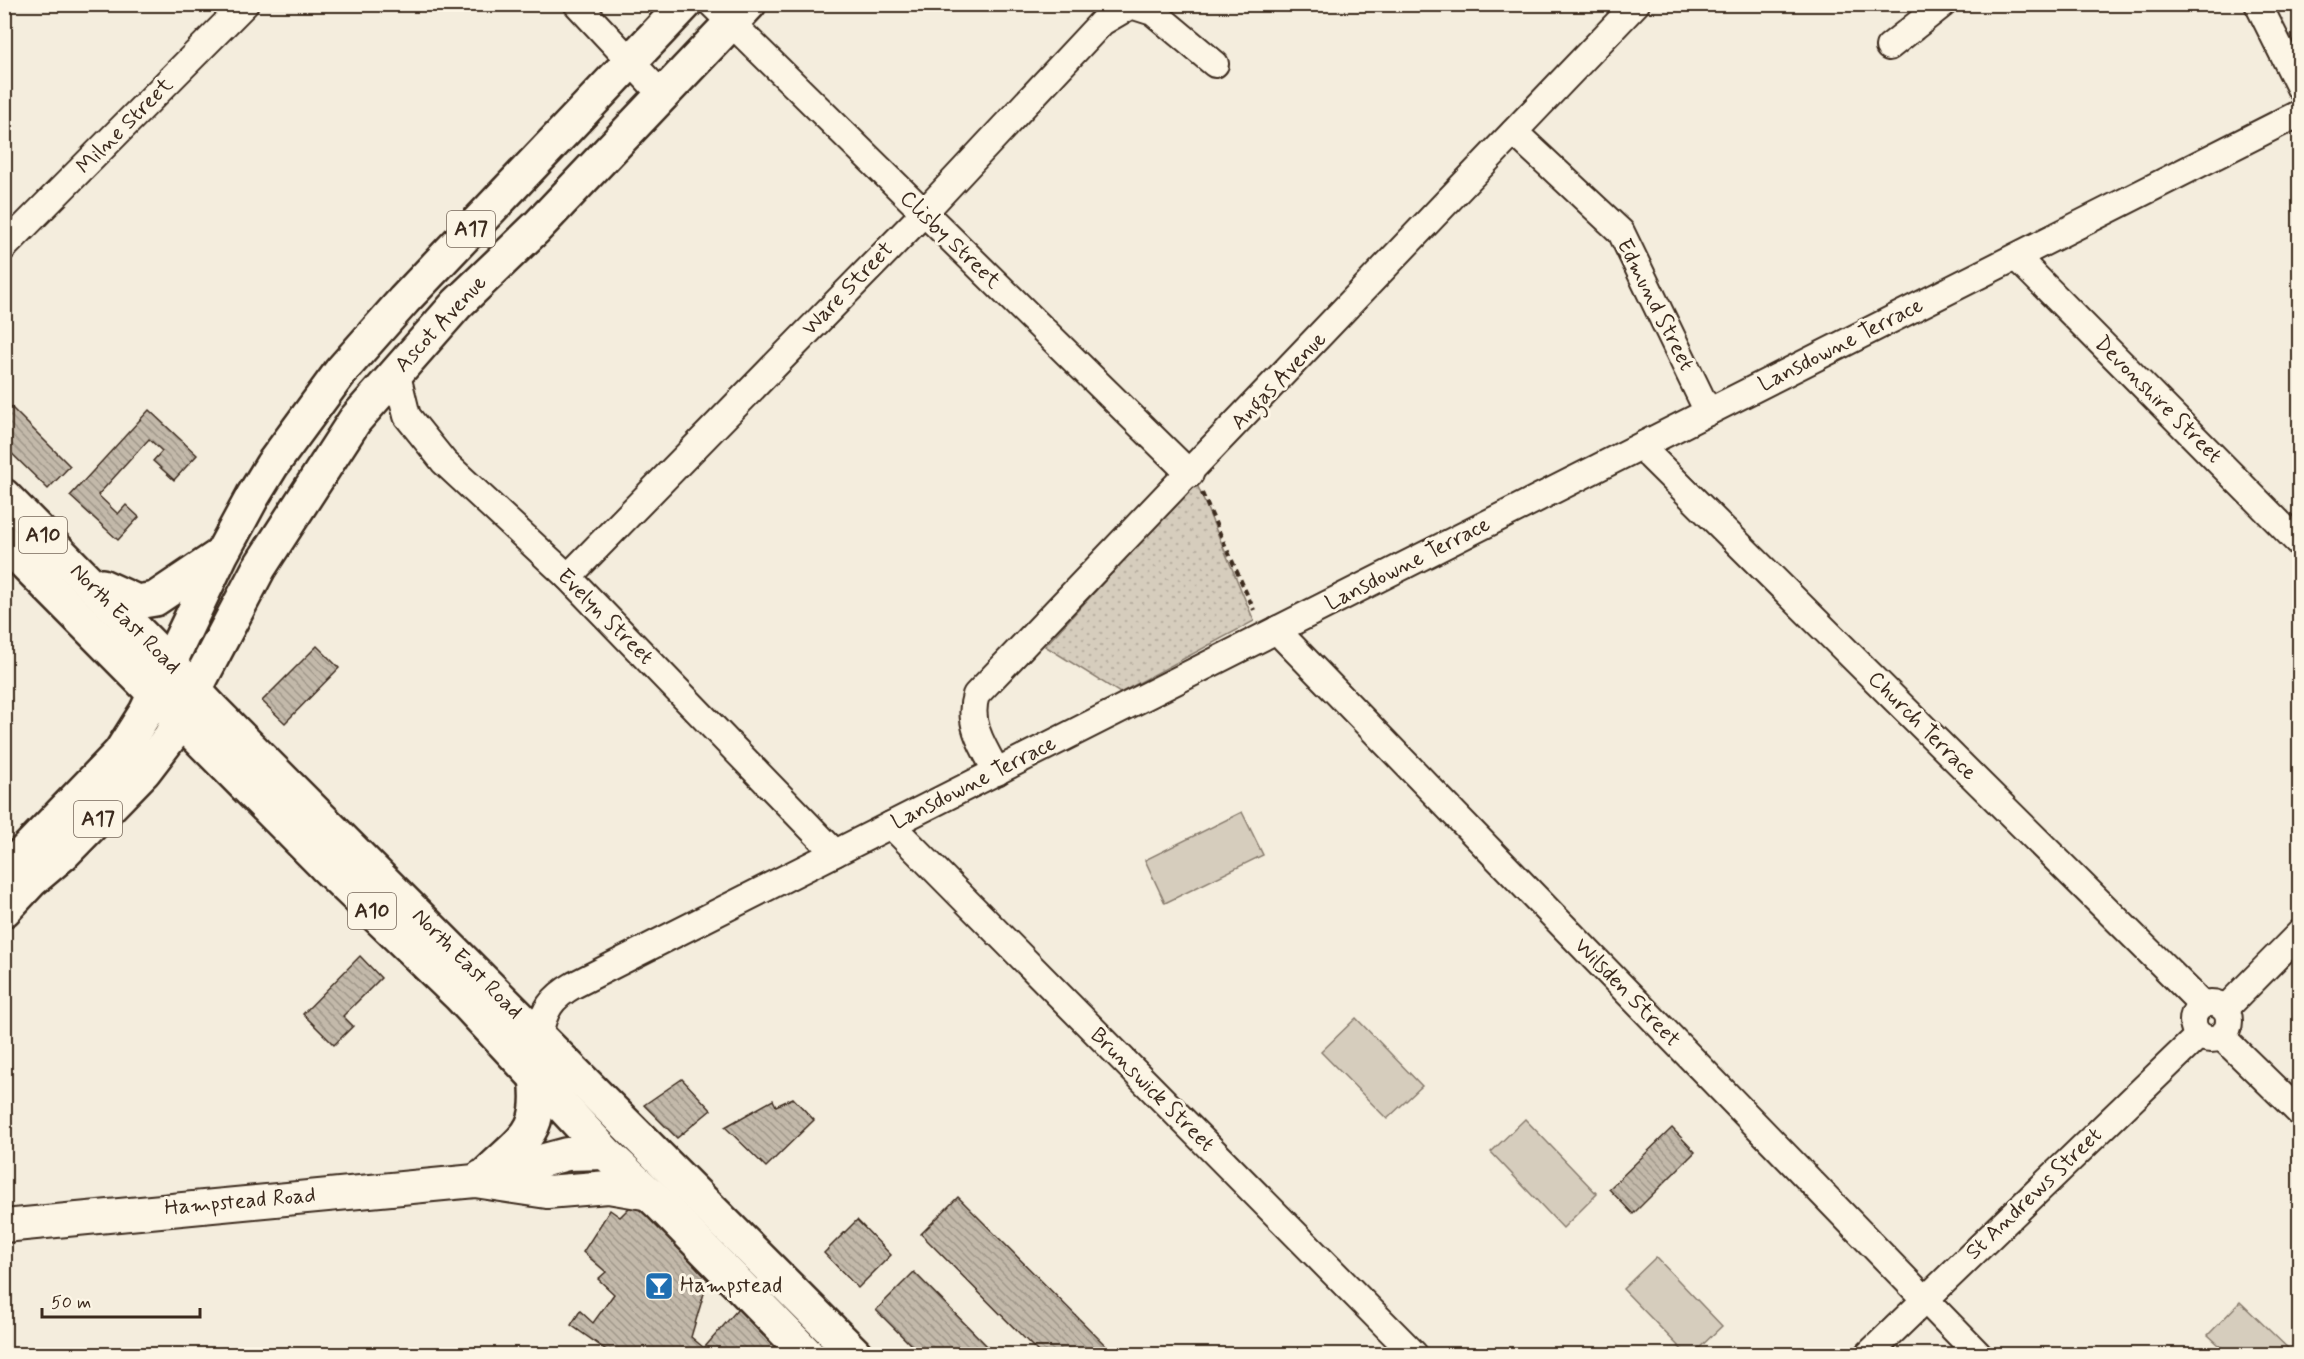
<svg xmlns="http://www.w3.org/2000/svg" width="2304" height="1359" font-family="Mynerve,sans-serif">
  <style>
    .grass { fill: url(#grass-dots); stroke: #887c6e; stroke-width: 1.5 }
    .garden { fill: #d6cdbd; stroke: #887c6e; stroke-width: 1.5 }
    .building { fill: url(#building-back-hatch); stroke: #3b2a1e; stroke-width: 1.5 }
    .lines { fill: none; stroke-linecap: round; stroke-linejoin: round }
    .minor-casing { stroke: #3b2a1e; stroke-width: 30 }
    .major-casing { stroke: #3b2a1e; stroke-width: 36 }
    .highway-casing { stroke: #3b2a1e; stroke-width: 38 }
    .path { stroke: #3b2a1e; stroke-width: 4; stroke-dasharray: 6 4.5; stroke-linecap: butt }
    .minor { stroke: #fcf5e5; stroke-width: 26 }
    .major { stroke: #fcf5e5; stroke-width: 32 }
    .highway { stroke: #fcf5e5; stroke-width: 33 }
    .labels { text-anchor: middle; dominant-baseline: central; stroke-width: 6; stroke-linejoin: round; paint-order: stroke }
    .shield { fill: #fcf5e5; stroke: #75675a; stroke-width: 1.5 }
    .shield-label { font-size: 21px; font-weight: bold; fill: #3b2a1e }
    .street-label { font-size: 22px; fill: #3b2a1e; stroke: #fcf5e5 }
    .poi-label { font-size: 22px; fill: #3b2a1e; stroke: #fcf5e5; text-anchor: start }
  </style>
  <defs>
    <pattern id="grass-dots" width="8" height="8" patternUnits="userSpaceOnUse" patternTransform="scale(1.5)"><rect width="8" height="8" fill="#d6cdbd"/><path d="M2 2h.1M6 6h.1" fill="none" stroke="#b9b0a2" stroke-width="1.8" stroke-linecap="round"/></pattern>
    <pattern id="building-back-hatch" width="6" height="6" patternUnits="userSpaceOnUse" patternTransform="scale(1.5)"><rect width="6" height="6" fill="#c3b9aa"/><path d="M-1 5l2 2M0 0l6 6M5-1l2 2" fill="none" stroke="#a0978a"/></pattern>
  </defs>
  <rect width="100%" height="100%" fill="#f4eddd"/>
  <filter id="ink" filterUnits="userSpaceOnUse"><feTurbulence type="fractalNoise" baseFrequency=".0167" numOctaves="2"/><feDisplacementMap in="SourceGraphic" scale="12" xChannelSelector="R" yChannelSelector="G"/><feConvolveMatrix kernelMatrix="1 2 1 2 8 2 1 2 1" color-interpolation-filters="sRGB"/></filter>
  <g filter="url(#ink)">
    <!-- grass -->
    <path class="grass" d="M1196 482 1254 621 1120 693 1045 646Z"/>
    <!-- garden -->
    <g class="garden">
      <path d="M1242 812 1263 855 1165 903 1145 860Z"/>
      <path d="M1356 1018 1422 1086 1387 1119 1321 1052Z"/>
      <path d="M1525 1119 1597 1194 1563 1228 1491 1152Z"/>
      <path d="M1656 1257 1722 1326 1693 1354H1686L1623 1289Z"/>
      <path d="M2240 1302 2294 1354H2229L2208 1335Z"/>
    </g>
    <!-- building -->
    <g class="building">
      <path d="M4 400 70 466 48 489 4 446Z"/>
      <path d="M149 410 197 455 174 480 153 461 162 451 149 439 98 495 118 514 126 505 139 517 118 540 70 496Z"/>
      <path d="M317 646 339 668 285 723 262 701Z"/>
      <path d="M360 956 381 978 343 1016 353 1026 334 1045 303 1014Z"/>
      <path d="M682 1079 711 1110 677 1138 644 1105Z"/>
      <path d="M793 1098 814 1120 766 1167 725 1127 773 1100 776 1106Z"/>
      <path d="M1672 1128 1695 1152 1633 1214 1609 1189Z"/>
      <path d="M958 1197 1114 1354H1040L921 1234Z"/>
      <path d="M637 1200 681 1245 679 1248 708 1280 691 1337 704 1348 738 1309 775 1347 768 1354H612L571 1325 580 1311 593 1323 614 1294 598 1279 606 1272 583 1252 610 1210 620 1217Z"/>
      <path d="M857 1220 891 1255 858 1288 824 1253Z"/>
      <path d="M914 1272 995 1354H920L876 1310Z"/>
    </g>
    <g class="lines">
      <!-- minor casing -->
      <g class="minor-casing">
        <g id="minor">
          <path d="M577 4 662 95"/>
          <path d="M712 4 1190 474"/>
          <path d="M2258 4 2300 88"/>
          <path d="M1889 47 1943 4"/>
          <path d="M1514 132 1621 232 1708 412"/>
          <path d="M4 247 245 4"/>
          <path d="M2016 257 2300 544"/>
          <path d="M396 371 407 416 444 462 568 577 835 853"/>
          <path d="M1645 444 1651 457 2203 1005"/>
          <path d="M568 577 916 221 1102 22 1131 5 1153 12 1215 64"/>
          <path d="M1278 629 1285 639 1978 1354"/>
          <path d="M997 772C983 747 967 723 976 695L1636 4"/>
          <path d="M891 825 1414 1354"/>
          <circle cx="2211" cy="1021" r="18"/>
          <path d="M2225 1009 2300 933"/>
          <path d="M539 1035C544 1010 551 998 574 985L2300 113"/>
          <path d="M2221 1036 2300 1113"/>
          <path d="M1869 1354 2199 1035"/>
        </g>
      </g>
      <!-- major casing -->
      <g class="major-casing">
        <g id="major">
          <path d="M481 1177 567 1154 606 1153"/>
          <path d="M4 1226 475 1181 547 1192 608 1187 650 1194"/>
        </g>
      </g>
      <!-- highway casing -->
      <g class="highway-casing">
        <g id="highway">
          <path d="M4 496 168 662 214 711 855 1354"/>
          <path d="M4 542 324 865 459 995 606 1153 660 1204 807 1354"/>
          <path d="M102 586 137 602 155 599 219 556"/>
          <path d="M4 873 120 753 146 712 221 555 253 496 272 465 341 371 404 300 685 4"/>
          <path d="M4 910 31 881 63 854 112 804 144 771 170 737 259 568 355 420 457 304 536 228 749 4"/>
          <path d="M487 1174C524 1137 543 1134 536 1077"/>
        </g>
      </g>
      <!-- path -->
      <path class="path" d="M1202 493 1254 610"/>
      <!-- minor -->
      <use href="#minor" class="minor"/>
      <!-- major -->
      <use href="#major" class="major"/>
      <!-- highway -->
      <use href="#highway" class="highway"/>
    </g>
  </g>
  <!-- icons -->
  <defs>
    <g id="bar-square" transform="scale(1.5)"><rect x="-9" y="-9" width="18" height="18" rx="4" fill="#1f6fb2" stroke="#fcf5e5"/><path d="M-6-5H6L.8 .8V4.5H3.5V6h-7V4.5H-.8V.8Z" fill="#fff"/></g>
  </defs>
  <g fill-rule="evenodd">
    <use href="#bar-square" x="659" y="1286"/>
  </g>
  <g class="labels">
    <!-- shield labels -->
    <g class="shield">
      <rect x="447" y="211" width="48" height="36" rx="4.5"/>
      <rect x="19" y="517" width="48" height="36" rx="4.5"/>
      <rect x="74" y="801" width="48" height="36" rx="4.5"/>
      <rect x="348" y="893" width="48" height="36" rx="4.5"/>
    </g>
    <g class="shield-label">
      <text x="471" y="229">A17</text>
      <text x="43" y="535">A10</text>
      <text x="98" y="819">A17</text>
      <text x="372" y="911">A10</text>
    </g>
    <!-- street labels -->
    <g class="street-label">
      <text transform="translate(125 126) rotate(-45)">Milne Street</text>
      <text transform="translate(950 240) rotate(44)">Clisby Street</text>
      <text transform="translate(848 289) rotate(-46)">Ware Street</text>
      <text transform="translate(1655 305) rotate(63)">Edmund Street</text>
      <text transform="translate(441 324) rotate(-47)">Ascot Avenue</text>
      <text transform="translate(1841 345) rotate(-27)">Lansdowne Terrace</text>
      <text transform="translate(1279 381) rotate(-46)">Angas Avenue</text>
      <text transform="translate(2158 400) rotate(45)">Devonshire Street</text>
      <text transform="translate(1408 564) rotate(-27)">Lansdowne Terrace</text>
      <text transform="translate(605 617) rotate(45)">Evelyn Street</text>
      <text transform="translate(125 619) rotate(45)">North East Road</text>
      <text transform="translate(1922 726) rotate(45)">Church Terrace</text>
      <text transform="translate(974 783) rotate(-27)">Lansdowne Terrace</text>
      <text transform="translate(467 964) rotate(45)">North East Road</text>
      <text transform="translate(1627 993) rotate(46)">Wilsden Street</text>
      <text transform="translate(1152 1090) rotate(45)">Brunswick Street</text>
      <text transform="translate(2034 1194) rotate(-44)">St Andrews Street</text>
      <text transform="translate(240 1202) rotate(-5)">Hampstead Road</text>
    </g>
    <!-- poi labels -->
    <g class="poi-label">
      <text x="680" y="1286">Hampstead</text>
    </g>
  </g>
  <!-- margin -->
  <rect width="2304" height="1359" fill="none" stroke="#fcf5e5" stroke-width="24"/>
  <rect x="12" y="12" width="2280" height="1335" fill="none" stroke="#3b2a1e" stroke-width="2" filter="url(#ink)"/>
  <!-- scale -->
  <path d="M42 1308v9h158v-9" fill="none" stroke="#3b2a1e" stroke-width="3"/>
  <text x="51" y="1308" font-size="18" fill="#3b2a1e" stroke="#fcf5e5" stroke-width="4.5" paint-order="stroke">50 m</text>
</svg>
